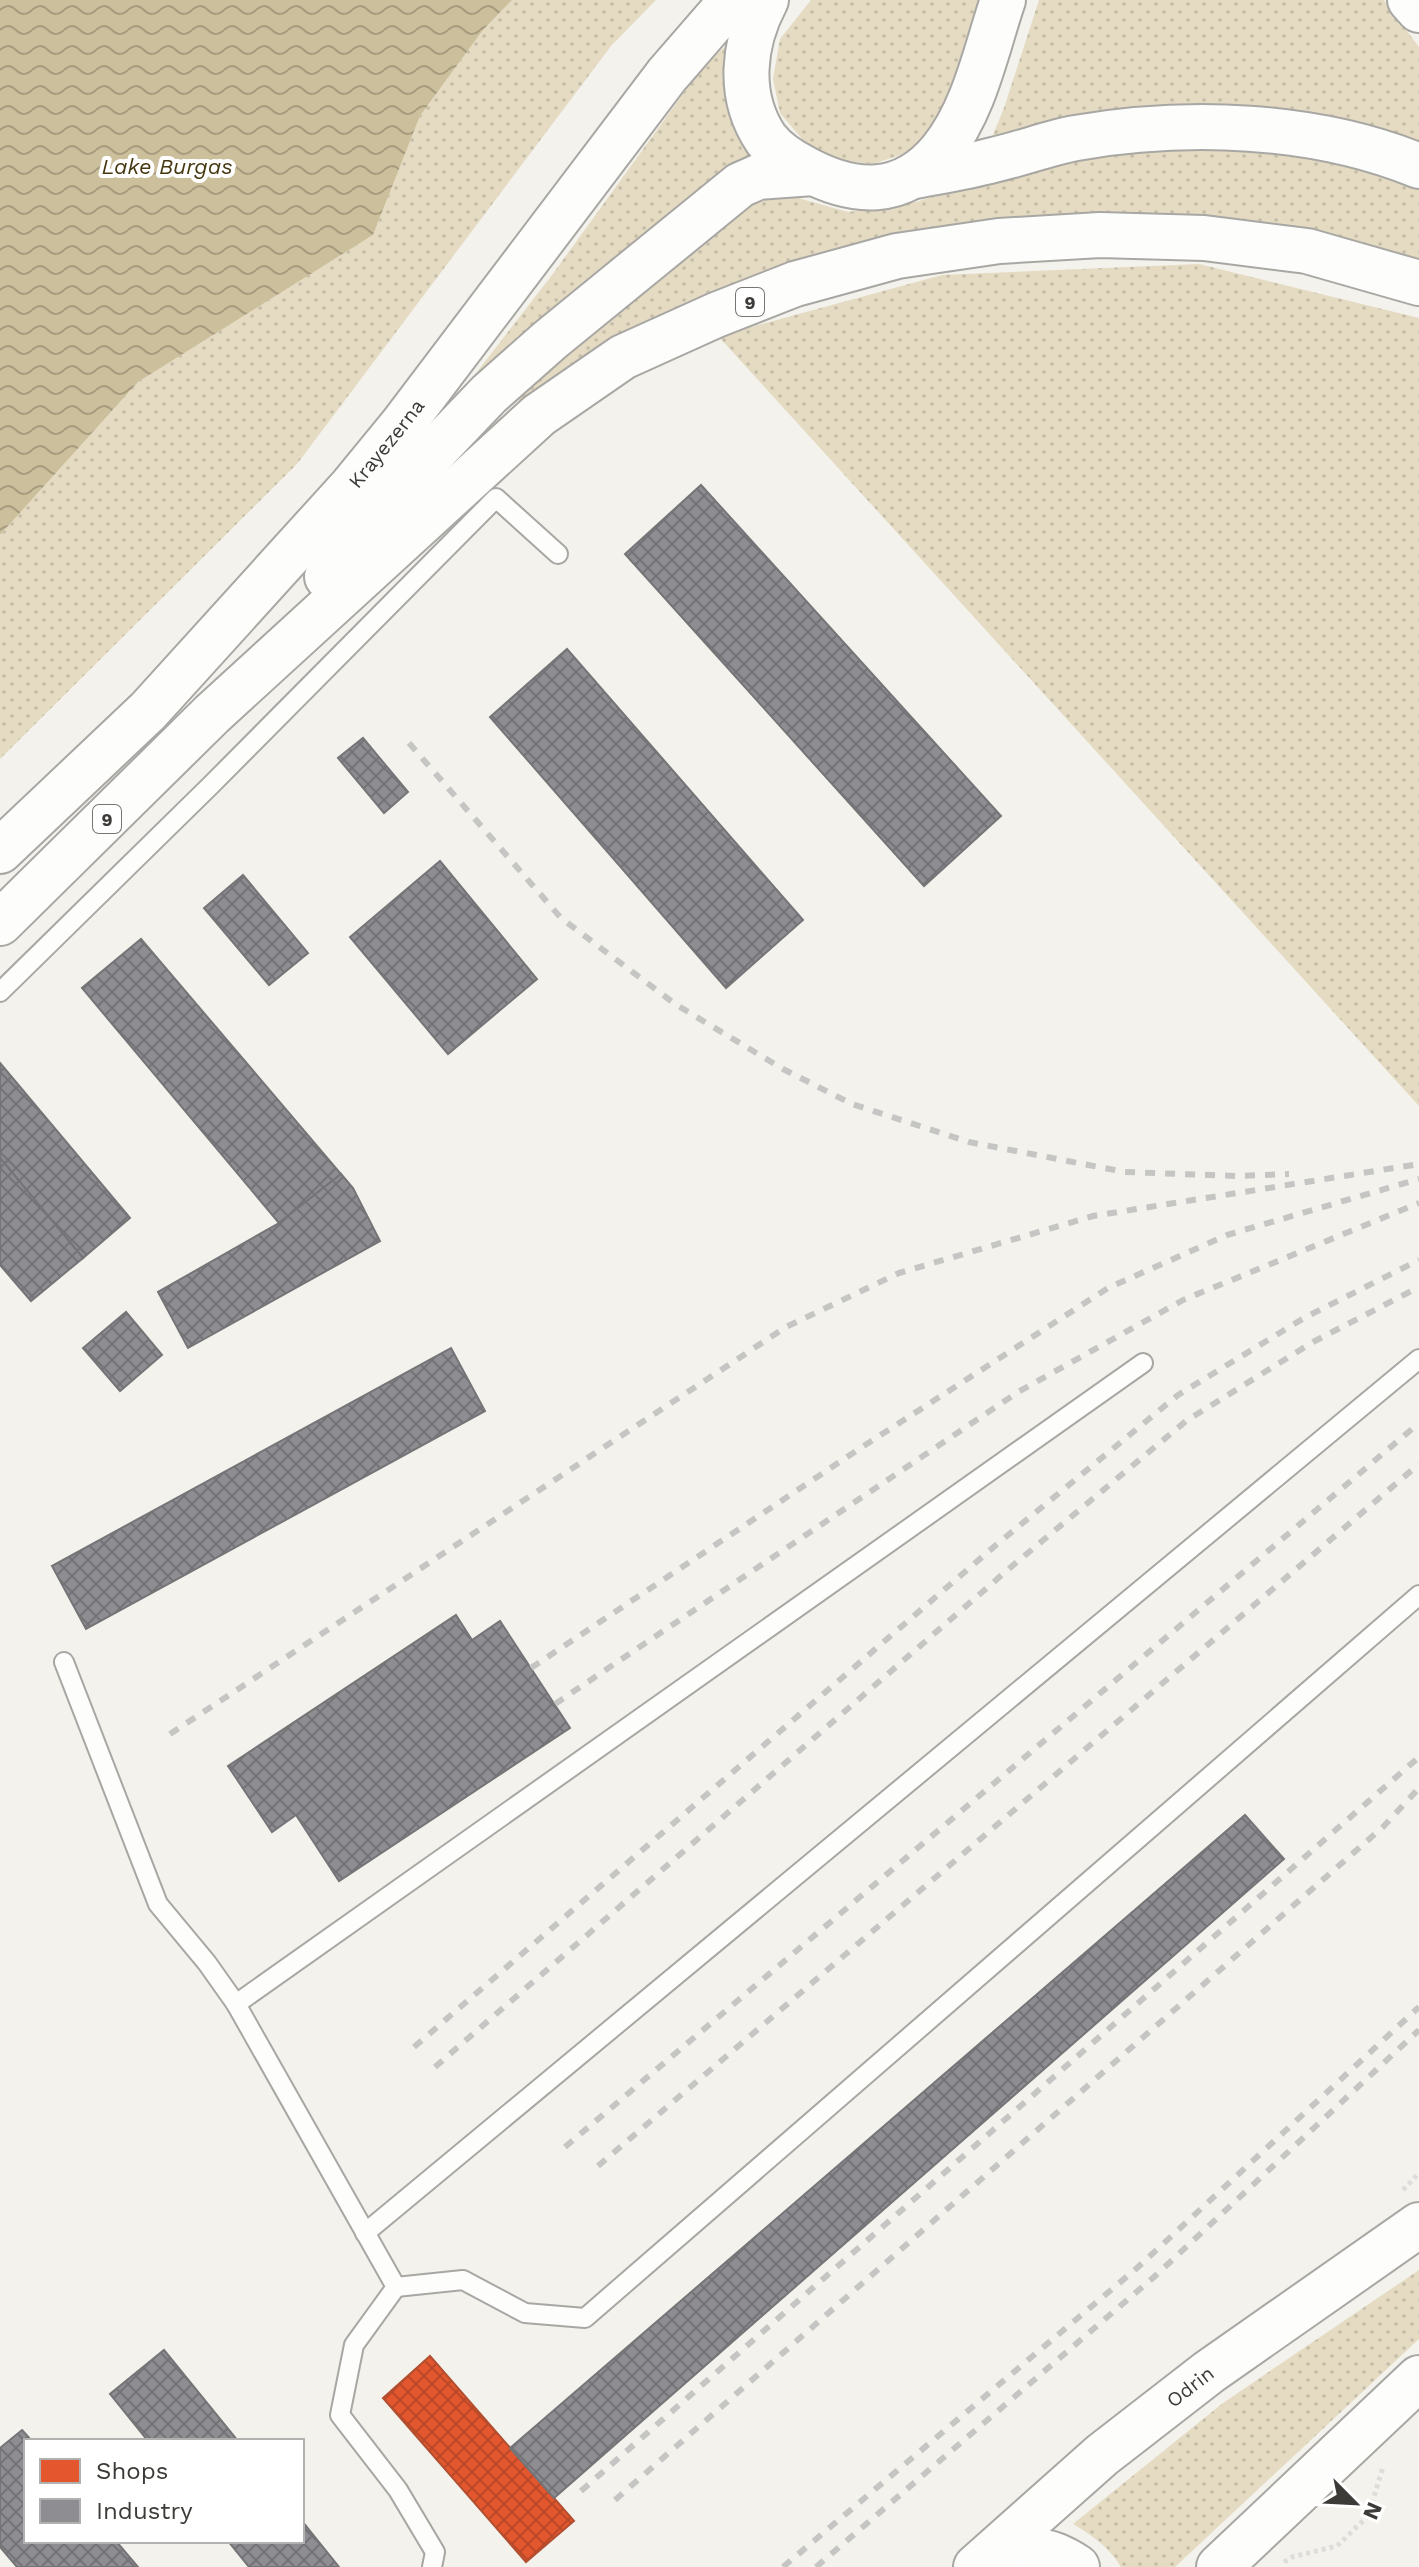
<svg xmlns="http://www.w3.org/2000/svg" width="1419" height="2567" font-family="'Work Sans',sans-serif">
  <style>
    .grass { fill: url(#grass-dots) }
    .water { fill: url(#water-waves) }
    .shops { fill: url(#shops-cross-hatch); stroke: #b24f31; stroke-width: 2 }
    .industry { fill: url(#industry-cross-hatch); stroke: #757477; stroke-width: 2 }
    .lines { fill: none; stroke-linecap: round; stroke-linejoin: round }
    .lane-casing { stroke: #a8a7a3; stroke-width: 22 }
    .secondary-casing { stroke: #a8a7a3; stroke-width: 48 }
    .highway-casing { stroke: #a8a7a3; stroke-width: 48 }
    .path { stroke: #dedddb; stroke-width: 5; stroke-dasharray: 4 4; stroke-linecap: butt }
    .lane { stroke: #fdfdfc; stroke-width: 18 }
    .secondary { stroke: #fdfdfc; stroke-width: 44 }
    .highway { stroke: #fdfdfc; stroke-width: 44 }
    .rail { stroke: #c5c5c3; stroke-width: 6; stroke-dasharray: 10 10; stroke-linecap: butt }
    .labels { text-anchor: middle; dominant-baseline: central; stroke-width: 8; stroke-linejoin: round; paint-order: stroke }
    .shield { fill: #fff; stroke: #777673; stroke-width: 2 }
    .shield-label { font-size: 18px; font-weight: bold; fill: #3d3b37 }
    .street-label { font-size: 20px; fill: #3d3b37; stroke: #fff }
    .water-label { font-size: 22px; font-style: italic; fill: #463810; stroke: #fff }
  </style>
  <defs>
    <pattern id="grass-dots" width="8" height="8" patternUnits="userSpaceOnUse" patternTransform="scale(2)"><rect width="8" height="8" fill="#e5dbc2"/><path d="M2 2h.1M6 6h.1" fill="none" stroke="#c5bda7" stroke-width="1.8" stroke-linecap="round"/></pattern>
    <pattern id="water-waves" width="16" height="10" patternUnits="userSpaceOnUse" patternTransform="scale(2)"><rect width="16" height="10" fill="#ccbf9b"/><path d="M0 5q4-4 8 0t8 0" fill="none" stroke="#a79c7f"/></pattern>
    <pattern id="shops-cross-hatch" width="8" height="8" patternUnits="userSpaceOnUse" patternTransform="scale(2)"><rect width="8" height="8" fill="#e4572e"/><path d="M0 0l8 8M0 8l8-8" fill="none" stroke="#ba4928"/></pattern>
    <pattern id="industry-cross-hatch" width="8" height="8" patternUnits="userSpaceOnUse" patternTransform="scale(2)"><rect width="8" height="8" fill="#8d8d92"/><path d="M0 0l8 8M0 8l8-8" fill="none" stroke="#747478"/></pattern>
  </defs>
  <rect width="100%" height="100%" fill="#f3f2ec"/>
  <!-- grass -->
  <g class="grass">
    <path d="M512 0H656L611 46 297 464 0 759V535L138 382 373 235 420 116 483 30Z"/>
    <path d="M811 0H983L940 124 912 151 873 164 836 160 808 146 780 113 773 79 780 39Z"/>
    <path d="M1039 0H1384L1419 47V147L1365 125 1208 105 1085 120 988 147 1004 108Z"/>
    <path d="M732 41 759 161 425 439 552 275 704 65Z"/>
    <path d="M1250 139 1419 179V268L992 226 529 404 518 400 519 388 755 197 780 193 848 212 916 202 1043 162Z"/>
    <path d="M1199 264 1419 318V1106L718 336 942 275Z"/>
    <path d="M1419 2270V2339L1175 2567H1121C1109 2547 1093 2536 1073 2524L1223 2403Z"/>
  </g>
  <!-- water -->
  <path class="water" d="M0 0H512L483 30 420 116 373 235 138 382 0 535Z"/>
  <!-- shops -->
  <path class="shops" d="M430 2356 574 2521 526 2562 383 2398Z"/>
  <!-- industry -->
  <g class="industry">
    <path d="M701 485 1001 816 924 886 625 554Z"/>
    <path d="M567 649 803 920 726 988 490 717Z"/>
    <path d="M363 738 408 792 384 813 338 758Z"/>
    <path d="M440 861 537 979 448 1054 350 937Z"/>
    <path d="M243 875 308 953 269 985 204 908Z"/>
    <path d="M141 939 341 1174 279 1223 82 988Z"/>
    <path d="M0 1063 130 1218 83 1258 0 1158Z"/>
    <path d="M0 1158 83 1258 31 1301 0 1265Z"/>
    <path d="M341 1174 353 1188 380 1241 188 1348 158 1292 279 1223Z"/>
    <path d="M126 1312 162 1355 120 1391 83 1348Z"/>
    <path d="M451 1348 485 1411 86 1629 52 1566Z"/>
    <path d="M456 1615 472 1640 500 1621 570 1728 339 1881 296 1815 272 1832 228 1766Z"/>
    <path d="M1245 1815 1284 1859 554 2498 510 2448Z"/>
    <path d="M164 2350 238 2441H148L110 2394Z"/>
    <path d="M22 2430 32 2441H26V2541H116L138 2567H17L0 2547V2448Z"/>
    <path d="M302 2521 339 2567H249L228 2541H302Z"/>
  </g>
  <g class="lines">
    <!-- lane casing -->
    <g class="lane-casing">
      <g id="lane">
        <path d="M0 992 211 785 496 498 558 554"/>
        <path d="M64 1662 158 1904 207 1963 236 2004 396 2287 354 2345 340 2415 398 2490 435 2552 432 2567"/>
        <path d="M236 2004 1143 1363"/>
        <path d="M365 2233 1419 1359"/>
        <path d="M396 2287 463 2280 525 2313 585 2318 1419 1595"/>
      </g>
    </g>
    <!-- secondary casing -->
    <g class="secondary-casing">
      <g id="secondary">
        <path d="M982 2564C1020 2548 1042 2543 1077 2567"/>
        <path id="s1" d="M976 2567 1102 2455 1209 2372 1419 2225"/>
        <path d="M1219 2567 1419 2378"/>
      </g>
    </g>
    <!-- highway casing -->
    <g class="highway-casing">
      <g id="highway">
        <path d="M766 0C743 43 737 96 766 139 776 152 790 161 804 168 854 195 902 198 941 151 975 109 986 50 1003 0"/>
        <path d="M1410 0 1419 10"/>
        <path d="M915 176C941 171 967 167 993 160 1021 154 1048 143 1076 138 1186 119 1314 123 1419 166"/>
        <path d="M327 577 424 462 489 394 550 340 740 185 758 177 813 173"/>
        <path id="s2" d="M0 851 148 711 352 486 402 425 667 75 732 0"/>
        <path d="M0 923 212 714 539 415 623 357 716 315 795 284 897 256 999 241 1100 235 1204 238 1307 251 1419 283"/>
      </g>
    </g>
    <!-- path -->
    <g class="path">
      <path d="M1403 2190 1419 2173"/>
      <path d="M1284 2562 1292 2557 1337 2546 1368 2516 1383 2467"/>
    </g>
    <!-- lane -->
    <use href="#lane" class="lane"/>
    <!-- secondary -->
    <use href="#secondary" class="secondary"/>
    <!-- highway -->
    <use href="#highway" class="highway"/>
    <!-- rail -->
    <g class="rail">
      <path d="M409 743 561 918 675 1004 783 1069 852 1104 969 1142 1125 1172 1237 1176 1289 1174"/>
      <path d="M531 1668 859 1449 1108 1288 1227 1235 1419 1179"/>
      <path d="M555 1704 1018 1392 1183 1300 1419 1203"/>
      <path d="M170 1734 786 1327 899 1273 1093 1216 1419 1164"/>
      <path d="M414 2047 996 1545 1178 1395 1304 1318 1419 1260"/>
      <path d="M435 2067 1011 1567 1186 1421 1313 1342 1419 1287"/>
      <path d="M565 2147 1419 1423"/>
      <path d="M598 2166 1419 1464"/>
      <path d="M581 2491 1419 1757"/>
      <path d="M615 2500 1383 1827 1419 1788"/>
      <path d="M783 2567 1137 2268 1419 2007"/>
      <path d="M816 2567 1154 2277 1419 2030"/>
    </g>
  </g>
  <g class="labels">
    <!-- shield labels -->
    <g class="shield">
      <rect x="736" y="288" width="28" height="28" rx="6"/>
      <rect x="93" y="805" width="28" height="28" rx="6"/>
    </g>
    <g class="shield-label">
      <text x="750" y="302">9</text>
      <text x="107" y="819">9</text>
    </g>
    <!-- street labels -->
    <g class="street-label">
      <text stroke="none"><textPath href="#s2" startOffset="562">Krayezerna</textPath></text>
      <text stroke="none"><textPath href="#s1" startOffset="280">Odrin</textPath></text>
    </g>
    <!-- water labels -->
    <g class="water-label">
      <text x="167" y="166">Lake Burgas</text>
    </g>
  </g>
  <!-- legend -->
  <rect x="24" y="2439" width="280" height="104" fill="#ffffff" stroke="#b1b1af" stroke-width="2"/>
  <rect x="40" y="2459" width="40" height="24" fill="#e4572e" stroke="#b1b1af" stroke-width="2"/>
  <text x="96" y="2479" font-size="24" fill="#3d3b37">Shops</text>
  <rect x="40" y="2499" width="40" height="24" fill="#8d8d92" stroke="#b1b1af" stroke-width="2"/>
  <text x="96" y="2519" font-size="24" fill="#3d3b37">Industry</text>
  <!-- north arrow -->
  <g transform="translate(1355 2503) rotate(114)" stroke="#ffffff" stroke-width="6" paint-order="stroke">
  <path d="M0-6L14 30L0 20L-14 30Z" fill="#3d3b37"/>
  <text y="-12" font-size="22" font-weight="bold" text-anchor="middle" fill="#3d3b37">N</text>
  </g>
</svg>
